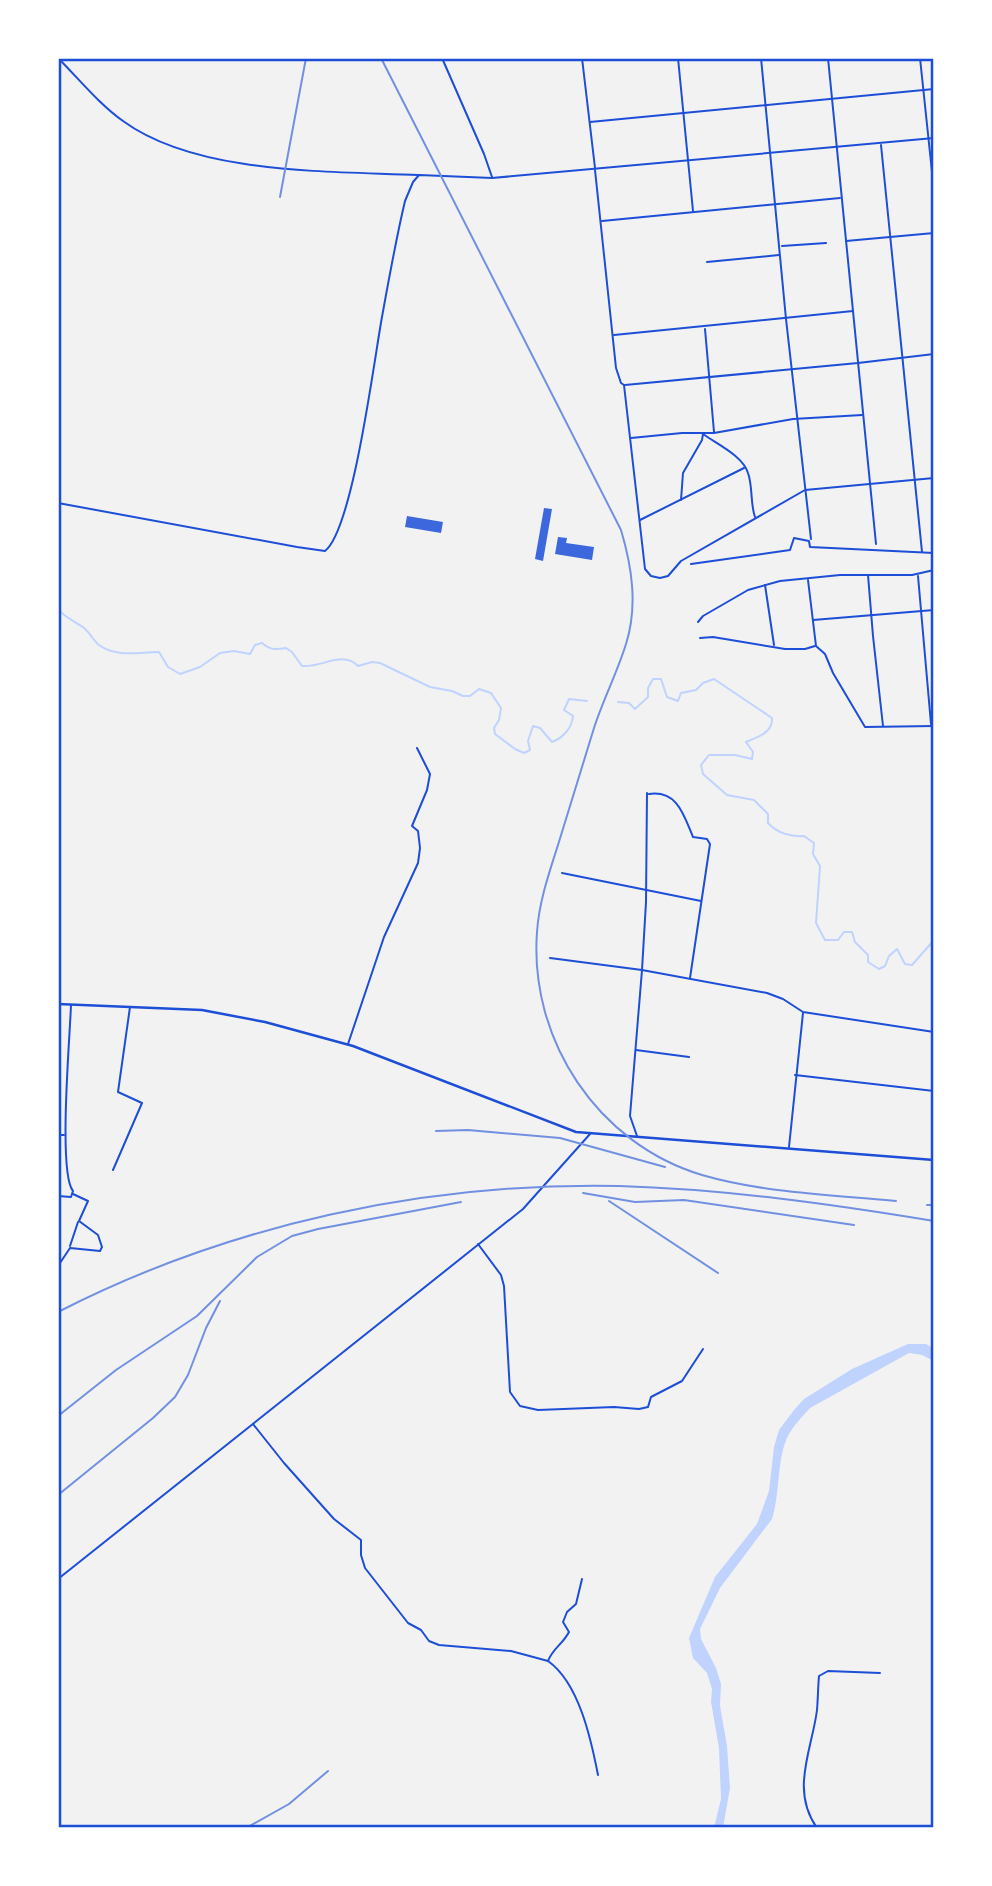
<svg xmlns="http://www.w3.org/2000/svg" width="992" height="1886" font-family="'Noto Sans',sans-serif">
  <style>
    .water { fill: #bfd3fe }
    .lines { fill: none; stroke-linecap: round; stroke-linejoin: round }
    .stream { stroke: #bfd3fe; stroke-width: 2 }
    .building { fill: #3d67dc }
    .minor { stroke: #1d4ed8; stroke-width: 2 }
    .tertiary { stroke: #1d4ed8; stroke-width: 2 }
    .secondary { stroke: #1d4ed8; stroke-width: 2.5 }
    .rail { stroke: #7290e2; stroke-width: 2 }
    .neatline { fill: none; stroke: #1d4ed8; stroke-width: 2.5 }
  </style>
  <rect width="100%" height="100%" fill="#f2f2f2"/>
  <!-- water -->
  <path class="water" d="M908 1344H926L934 1349V1361L922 1355 909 1353 810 1408C802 1417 792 1427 787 1438 777 1460 780 1494 772 1519L720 1588 700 1629 701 1639 716 1668 721 1684 720 1706 727 1746 730 1788 723 1828H714L721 1799 719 1748 711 1702 712 1689 707 1673 693 1658 689 1638 715 1577 757 1524 769 1491 774 1447 779 1430 794 1410 804 1399 852 1369Z"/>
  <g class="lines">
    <!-- stream -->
    <g class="stream">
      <path d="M58 609C65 618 75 621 84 628 90 633 93 640 99 645 117 658 139 652 159 652L168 667 180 674 200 667 220 653 234 651 250 654 255 645 262 643C270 650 275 650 286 648L292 652 302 666C322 668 342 650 358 666L372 662 380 663 430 687 452 691 463 696H470L479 689 491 693 501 708 499 720 494 728 495 734 515 749 524 753 530 750 528 741 533 726 540 728 552 742C563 738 572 728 573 716L564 710 569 699 587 701"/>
      <path d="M618 702 629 703 635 709 648 697V688L653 679H661L667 697 678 701 681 693 696 690 703 683 714 679 772 718C773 733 757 737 746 742L753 752 752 759 735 755H709L701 765 703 774 727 795 754 800 768 814V823C777 833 791 837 804 836L814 843 813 854 820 866 816 923 825 940H838L844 932H852L855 942 868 955V962L879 969 885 966 889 956 897 949 905 964 912 965 934 940"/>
    </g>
  </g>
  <!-- building -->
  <g class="building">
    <path d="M544 508 552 509 543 561 535 559Z"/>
    <path d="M407 516 443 522 441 533 405 527Z"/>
    <path d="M558 537 567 538 566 543 594 547 592 560 555 554Z"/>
  </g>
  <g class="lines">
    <!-- minor -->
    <g class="minor">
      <path d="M58 58C79 79 99 104 123 121 197 175 330 171 418 175"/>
      <path d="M442 58 484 154 492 177"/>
      <path d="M678 58 693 211"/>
      <path d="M761 58 786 319 811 539"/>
      <path d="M828 58 876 544"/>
      <path d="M920 58 934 191"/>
      <path d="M590 122 934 89"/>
      <path d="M881 145 922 552"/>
      <path d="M595 170 616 368 621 383 624 385 645 569 651 576 660 578 668 576 681 561 805 490 934 478"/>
      <path d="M602 221 840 198"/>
      <path d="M846 241 934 233"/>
      <path d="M782 246 826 243"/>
      <path d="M707 262 779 255"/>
      <path d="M705 329 714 432"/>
      <path d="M614 335 853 311"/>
      <path d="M625 385 858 363 934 354"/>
      <path d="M631 438 682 433H714L793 419 862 415"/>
      <path d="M681 500 683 473 702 440 703 434C717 444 743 456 748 473 753 487 750 503 755 517"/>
      <path d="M640 520 744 468"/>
      <path d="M691 564 790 550 794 538 809 541 810 547 934 553"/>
      <path d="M868 575 873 636 883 726"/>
      <path d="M918 576 931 724"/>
      <path d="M808 580 816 646 825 654 833 673 865 727 934 726"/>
      <path d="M765 585 774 645"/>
      <path d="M813 620 934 610"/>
      <path d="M698 622 703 616 748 590 780 581 840 575H912L934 570"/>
      <path d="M700 638 713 637 785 649H805L815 646"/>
      <path d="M649 794C678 790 684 816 693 837L707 839 710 844 690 978"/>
      <path d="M562 873 701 901"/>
      <path d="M550 958 642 970 767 993 783 999 803 1012 934 1032"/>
      <path d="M636 1050 689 1057"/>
      <path d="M795 1075 934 1091"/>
      <path d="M58 1135H64"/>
      <path d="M637 1136 630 1116 642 970 646 902 647 793"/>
      <path d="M789 1147 803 1013"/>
      <path d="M113 1170 142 1103 118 1092 130 1007"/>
      <path d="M58 1196 71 1197 73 1191C58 1173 70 1036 71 1005"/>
      <path d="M478 1244 501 1275 504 1286 510 1392 520 1406 538 1410 614 1407 639 1409 648 1407 651 1397 682 1381 703 1349"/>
      <path d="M70 1246 78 1222"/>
      <path d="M58 1266 70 1248 100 1251 102 1247 98 1235 79 1221 88 1201 73 1194"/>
      <path d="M253 1424 284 1463 334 1519 361 1540V1555L365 1568 408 1623 421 1630 429 1641 439 1645 511 1651 548 1661"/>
      <path d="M582 1579 576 1604 567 1612 563 1622 569 1632C563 1644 553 1648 548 1661 579 1683 591 1739 598 1775"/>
      <path d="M817 1828C790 1790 812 1750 817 1710 818 1698 818 1687 819 1676L828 1671 880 1673"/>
    </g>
    <!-- tertiary -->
    <g class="tertiary">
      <path d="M582 58 595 168"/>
      <path d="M58 503 297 547 325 551C353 529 374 360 382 317 389 278 396 239 405 201L413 182 419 175 492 178 934 138"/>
      <path d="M348 1044 384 937 418 863 420 848 418 831 412 826 427 790 430 774 417 748"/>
      <path d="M58 1579 523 1209 590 1134"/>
    </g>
    <!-- secondary -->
    <path class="secondary" d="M58 1004 202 1010 265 1022 353 1046 576 1132 934 1160"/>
    <!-- rail -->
    <g class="rail">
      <path d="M381 58 621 530C632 567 638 606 626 644 617 673 603 700 594 728 582 767 570 806 558 845 549 873 539 902 537 932 529 1040 598 1144 702 1175 764 1193 833 1195 896 1201"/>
      <path d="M280 197 306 58"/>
      <path d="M436 1131 468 1130 560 1138 665 1167"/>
      <path d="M583 1193 635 1202 684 1200 854 1225"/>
      <path d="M609 1201 718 1273"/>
      <path d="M927 1205H934"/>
      <path d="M58 1312C230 1224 426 1182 619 1186 724 1189 831 1204 934 1221"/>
      <path d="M58 1416 116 1370 197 1316 257 1257 292 1236 318 1229 461 1202"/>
      <path d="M58 1495 153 1418 175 1397 188 1375 206 1328 220 1301"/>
      <path d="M246 1828 289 1804 328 1771"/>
    </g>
  </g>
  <!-- border -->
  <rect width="992" height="1886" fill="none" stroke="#ffffff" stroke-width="119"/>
  <rect x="60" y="60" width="872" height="1766" class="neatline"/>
</svg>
